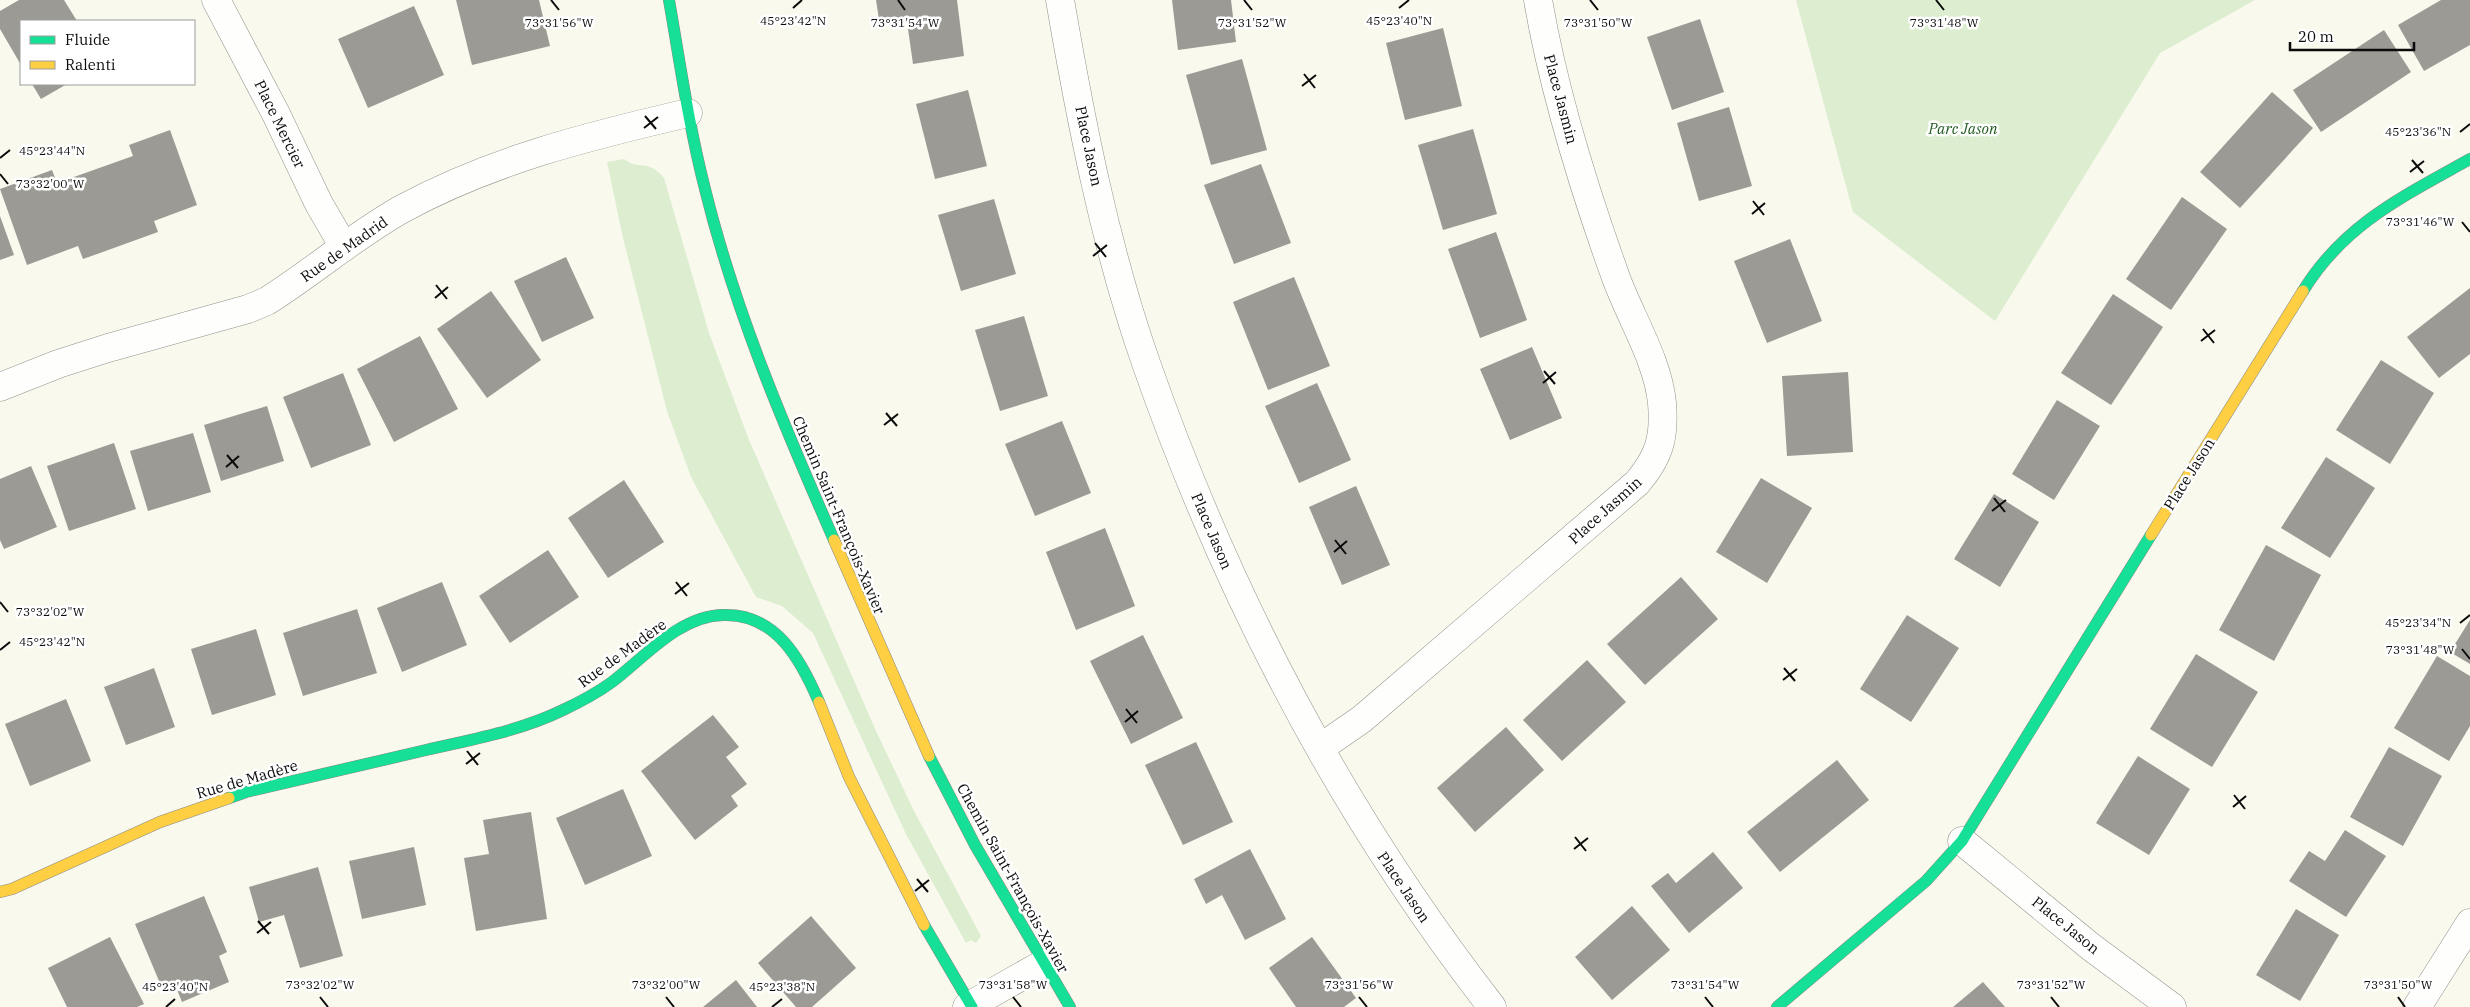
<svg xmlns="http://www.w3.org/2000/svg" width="2470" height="1007" font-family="'IBM Plex Serif',serif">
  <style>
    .green { fill: #dcedd0 }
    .building { fill: #9c9a94 }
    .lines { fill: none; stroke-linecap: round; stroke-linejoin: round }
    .street-casing { stroke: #92928d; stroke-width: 29 }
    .fast-casing { stroke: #898984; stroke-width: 12 }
    .slow-casing { stroke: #898984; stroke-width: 12 }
    .street { stroke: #fefefc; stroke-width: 28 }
    .fast { stroke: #16e098; stroke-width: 11 }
    .slow { stroke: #ffcf43; stroke-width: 11 }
    .ticks { fill: none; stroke: #0b0b0b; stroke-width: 2 }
    .labels { text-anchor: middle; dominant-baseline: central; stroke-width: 5; stroke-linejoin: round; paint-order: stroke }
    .street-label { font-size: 15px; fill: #0b0b0b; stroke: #fff }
    .park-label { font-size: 15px; font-style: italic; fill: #215c21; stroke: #fff }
    .ticks-label { font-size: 12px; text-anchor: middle; fill: #0b0b0b; stroke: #fff; stroke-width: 5; stroke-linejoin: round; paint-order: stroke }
  </style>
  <rect width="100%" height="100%" fill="#f9f9ee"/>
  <!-- green -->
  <g class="green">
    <path d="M1796 0H2255L2160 53 1995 321 1853 212Z"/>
    <path d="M624 159C639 171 648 158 664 178L709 333 749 440 876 731 914 811 981 936 976 943 971 940 966 943 906 834 813 633 782 606 756 597 691 477 667 411 623 238 607 162Z"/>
  </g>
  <!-- building -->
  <g class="building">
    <path d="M19 0H64L77 21H21V65L0 29V11Z"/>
    <path d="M456 0H539L550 46 472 65Z"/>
    <path d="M876 0H957L964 56 913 64 907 22 880 26Z"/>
    <path d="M1172 0H1231L1236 42 1178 50Z"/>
    <path d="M2441 0H2470V45L2424 71 2398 25Z"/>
    <path d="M414 6 444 75 368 108 338 39Z"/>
    <path d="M1700 19 1724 92 1672 110 1647 37Z"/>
    <path d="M1443 28 1462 106 1405 120 1386 43Z"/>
    <path d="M2384 30 2411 72 2321 132 2293 90Z"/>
    <path d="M1242 59 1267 150 1211 165 1186 75Z"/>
    <path d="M32 84H67L41 99Z"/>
    <path d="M968 90 987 166 935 179 916 104Z"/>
    <path d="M2272 92 2313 128 2240 208 2200 172Z"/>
    <path d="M1729 107 1752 186 1699 201 1677 123Z"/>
    <path d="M1473 129 1497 214 1443 230 1418 145Z"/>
    <path d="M170 130 197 205 154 221 158 232 100 253 83 259 78 246 27 265 0 189 52 170 57 183 133 156 129 145Z"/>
    <path d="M1261 164 1291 243 1234 264 1204 185Z"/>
    <path d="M2182 197 2227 229 2171 310 2126 279Z"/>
    <path d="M994 199 1016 274 961 291 938 215Z"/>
    <path d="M0 216 14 255 0 260Z"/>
    <path d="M1496 232 1527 320 1480 338 1448 249Z"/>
    <path d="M1790 239 1822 321 1767 343 1734 261Z"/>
    <path d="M566 257 594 318 542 342 514 281Z"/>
    <path d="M1294 277 1330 366 1268 390 1233 302Z"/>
    <path d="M2470 288V354L2439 378 2407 337Z"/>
    <path d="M491 291 541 360 487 398 437 329Z"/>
    <path d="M2113 294 2163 327 2111 405 2061 373Z"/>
    <path d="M1024 316 1048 396 1000 411 975 330Z"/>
    <path d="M420 336 458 409 394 442 357 369Z"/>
    <path d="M1532 347 1562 418 1510 440 1480 369Z"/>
    <path d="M2381 360 2434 393 2390 464 2336 430Z"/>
    <path d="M1848 372 1853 452 1787 456 1782 376Z"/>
    <path d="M343 373 371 445 311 468 283 397Z"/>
    <path d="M1317 383 1351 460 1299 483 1265 406Z"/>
    <path d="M2057 400 2100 426 2054 500 2012 474Z"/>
    <path d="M267 406 284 461 221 481 204 425Z"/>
    <path d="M1062 421 1091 493 1035 516 1005 444Z"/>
    <path d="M193 433 211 492 148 511 130 451Z"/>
    <path d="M114 443 136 509 69 531 47 466Z"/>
    <path d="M2326 457 2375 488 2330 558 2281 528Z"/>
    <path d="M31 466 57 527 4 549 0 540V479Z"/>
    <path d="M1761 478 1812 508 1767 583 1716 552Z"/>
    <path d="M624 480 664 542 608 578 568 518Z"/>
    <path d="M1356 486 1390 565 1342 585 1309 507Z"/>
    <path d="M1994 494 2039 522 2000 587 1954 559Z"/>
    <path d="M1105 528 1135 606 1076 630 1046 552Z"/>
    <path d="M2266 545 2321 575 2274 661 2219 630Z"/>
    <path d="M548 550 579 597 510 643 479 596Z"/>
    <path d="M1681 577 1718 619 1645 685 1607 644Z"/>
    <path d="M442 582 467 645 402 672 377 608Z"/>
    <path d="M357 609 377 673 303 696 283 633Z"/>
    <path d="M1907 615 1959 648 1911 722 1860 689Z"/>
    <path d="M2470 620V664L2450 652Z"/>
    <path d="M256 629 276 695 212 715 191 649Z"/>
    <path d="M1143 635 1183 718 1131 744 1090 661Z"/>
    <path d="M2196 654 2258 692 2212 767 2150 729Z"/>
    <path d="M2437 656 2470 676V726L2449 761 2394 728Z"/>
    <path d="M1587 660 1626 702 1562 761 1523 720Z"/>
    <path d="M154 668 175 727 126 745 104 687Z"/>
    <path d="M66 699 91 761 30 786 5 724Z"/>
    <path d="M713 715 739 747 726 757 747 784 731 796 738 806 695 840 641 771Z"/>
    <path d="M1506 727 1544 770 1475 832 1437 788Z"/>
    <path d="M1196 742 1233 822 1183 845 1145 765Z"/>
    <path d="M2389 747 2442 776 2403 846 2350 817Z"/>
    <path d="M2138 756 2190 789 2149 855 2096 823Z"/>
    <path d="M1837 760 1869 800 1780 872 1747 832Z"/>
    <path d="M623 789 652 856 585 885 556 818Z"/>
    <path d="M531 812 547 919 476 931 464 858 489 854 483 820Z"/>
    <path d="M2345 830 2386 856 2346 917 2289 881 2309 851 2325 861Z"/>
    <path d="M414 847 426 905 362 919 349 861Z"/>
    <path d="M1250 849 1286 919 1245 940 1222 895 1206 904 1194 879Z"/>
    <path d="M1713 852 1743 888 1689 933 1651 886 1668 873 1676 883Z"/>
    <path d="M318 867 343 956 300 968 284 915 259 922 249 887Z"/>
    <path d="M204 896 227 952 219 956 229 982 182 1002 174 982 162 988 135 924Z"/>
    <path d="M1632 906 1670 950 1612 1000 1575 957Z"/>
    <path d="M2296 909 2339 935 2300 1001 2256 975Z"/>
    <path d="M811 916 856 968 812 1007H796L758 963Z"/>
    <path d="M110 937 144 1004 137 1007H67L48 968Z"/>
    <path d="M1312 937 1356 998 1344 1007H1296L1269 968Z"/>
    <path d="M736 980 757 1007H703Z"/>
    <path d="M1983 982 2005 1007H1953Z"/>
  </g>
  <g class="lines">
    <!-- street casing -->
    <g class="street-casing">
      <g id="street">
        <path d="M216 0 276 114 319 204 344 247"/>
        <path d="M1060 0C1081 122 1105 246 1146 363 1227 594 1341 813 1492 1007"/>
        <path d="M0 387 58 364 108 348 248 309 267 301C313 272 354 236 402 209 492 160 589 136 688 113"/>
        <path d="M1320 748 1362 719 1637 483C1659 457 1665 438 1662 403 1658 360 1629 315 1615 275 1583 186 1554 93 1538 0"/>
        <path d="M1962 841 2091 947 2172 1007"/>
        <path d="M967 1007 1043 964"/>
        <path d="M2417 1007 2470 923"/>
      </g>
    </g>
    <!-- fast casing -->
    <g class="fast-casing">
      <g id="fast">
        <path d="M669 0C680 63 689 127 705 189 735 311 784 426 834 540"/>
        <path d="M2303 291C2344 224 2404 196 2470 159"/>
        <path d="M929 756 975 845 1070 1007"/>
        <path d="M229 798 246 792C306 778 366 764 426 750 473 739 520 731 563 710 580 702 597 693 612 682 645 657 679 616 723 615 776 613 801 660 819 702"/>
        <path d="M924 925 972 1007"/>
        <path d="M1777 1007 1926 881 1962 841 2151 535"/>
      </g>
    </g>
    <!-- slow casing -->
    <g class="slow-casing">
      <g id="slow">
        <path d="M2151 535 2303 291"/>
        <path d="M834 540 929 756"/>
        <path d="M819 702 849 777 924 925"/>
        <path d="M0 892 12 889 160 822 229 798"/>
      </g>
    </g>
    <!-- street -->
    <use href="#street" class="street"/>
    <!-- fast -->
    <use href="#fast" class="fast"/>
    <!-- slow -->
    <use href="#slow" class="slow"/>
  </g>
  <!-- ticks -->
  <path class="ticks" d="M551 0 559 10M898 0 905 10M1244 0 1252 10M1590 0 1598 10M1936 0 1944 10M793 8 802 0M1399 8 1409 0M1304 74 1315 88M1302 86 1316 75M645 116 656 129M644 128 658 117M2460 132 2470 124M0 158 10 150M2412 160 2423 173M2410 172 2424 161M0 174 8 184M1753 201 1764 215M1752 214 1765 203M2462 222 2470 232M1095 243 1106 257M1093 256 1107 245M436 285 447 299M435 298 448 287M2203 329 2214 343M2201 341 2215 330M1544 371 1555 384M1543 383 1556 372M886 413 897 426M884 425 898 414M227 455 238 468M226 467 239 456M1994 498 2005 512M1992 511 2006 500M1335 540 1346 554M1334 552 1347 541M676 582 687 596M675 594 689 583M0 602 8 612M2460 623 2470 615M2462 649 2470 659M0 650 10 642M1784 668 1795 681M1783 680 1797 669M1126 709 1137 723M1125 722 1138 711M467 751 478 765M466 764 480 753M2234 795 2245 809M2233 807 2246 796M1575 837 1586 851M1574 849 1588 838M917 879 928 892M915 891 929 880M258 921 269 934M257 933 271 922M320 997 328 1007M666 997 674 1007M1013 997 1021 1007M1359 997 1367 1007M1705 997 1713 1007M2051 997 2059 1007M2398 997 2405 1007M166 1007 175 999M772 1007 782 999"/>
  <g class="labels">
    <!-- street labels -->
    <g class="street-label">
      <text transform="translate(1561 99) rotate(75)">Place Jasmin</text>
      <text transform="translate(280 124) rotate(64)">Place Mercier</text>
      <text transform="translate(1089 146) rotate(78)">Place Jason</text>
      <text transform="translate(344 249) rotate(-35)">Rue de Madrid</text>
      <text transform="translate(2189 474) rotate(-58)">Place Jason</text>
      <text transform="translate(1605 510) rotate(-42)">Place Jasmin</text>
      <text transform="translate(839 515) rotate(67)">Chemin Saint-François-Xavier</text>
      <text transform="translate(1212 531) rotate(67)">Place Jason</text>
      <text transform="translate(622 653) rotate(-36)">Rue de Madère</text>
      <text transform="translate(247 779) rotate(-16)">Rue de Madère</text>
      <text transform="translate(1013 878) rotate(61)">Chemin Saint-François-Xavier</text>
      <text transform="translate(1404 887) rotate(56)">Place Jason</text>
      <text transform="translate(2066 925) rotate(39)">Place Jason</text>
    </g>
    <!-- park labels -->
    <g class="park-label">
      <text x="1963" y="128">Parc Jason</text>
    </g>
  </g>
  <g class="ticks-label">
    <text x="793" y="25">45°23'42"N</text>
    <text x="1399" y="25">45°23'40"N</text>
    <text x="559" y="27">73°31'56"W</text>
    <text x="905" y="27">73°31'54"W</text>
    <text x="1252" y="27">73°31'52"W</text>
    <text x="1598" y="27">73°31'50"W</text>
    <text x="1944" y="27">73°31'48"W</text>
    <text x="2418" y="136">45°23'36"N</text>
    <text x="52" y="155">45°23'44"N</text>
    <text x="50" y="188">73°32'00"W</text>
    <text x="2420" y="226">73°31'46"W</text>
    <text x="50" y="616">73°32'02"W</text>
    <text x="2418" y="627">45°23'34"N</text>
    <text x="52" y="646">45°23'42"N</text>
    <text x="2420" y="654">73°31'48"W</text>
    <text x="320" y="989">73°32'02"W</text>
    <text x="666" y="989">73°32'00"W</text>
    <text x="1013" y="989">73°31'58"W</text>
    <text x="1359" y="989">73°31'56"W</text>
    <text x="1705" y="989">73°31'54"W</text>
    <text x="2051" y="989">73°31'52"W</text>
    <text x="2398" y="989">73°31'50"W</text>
    <text x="175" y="991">45°23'40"N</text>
    <text x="782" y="991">45°23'38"N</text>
  </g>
  <!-- legend -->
  <rect x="20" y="20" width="175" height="65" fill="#ffffff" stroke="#9d9d9d"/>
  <rect x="30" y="36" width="25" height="8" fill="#16e098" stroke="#9d9d9d"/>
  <text x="65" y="45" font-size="15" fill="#0b0b0b">Fluide</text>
  <rect x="30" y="61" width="25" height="8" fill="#ffcf43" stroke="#9d9d9d"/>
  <text x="65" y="70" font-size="15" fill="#0b0b0b">Ralenti</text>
  <!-- scale -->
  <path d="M2290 42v8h124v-8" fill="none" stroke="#0b0b0b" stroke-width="2.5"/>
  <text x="2298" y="42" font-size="15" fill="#0b0b0b" stroke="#ffffff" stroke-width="4" paint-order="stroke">20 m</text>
</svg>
